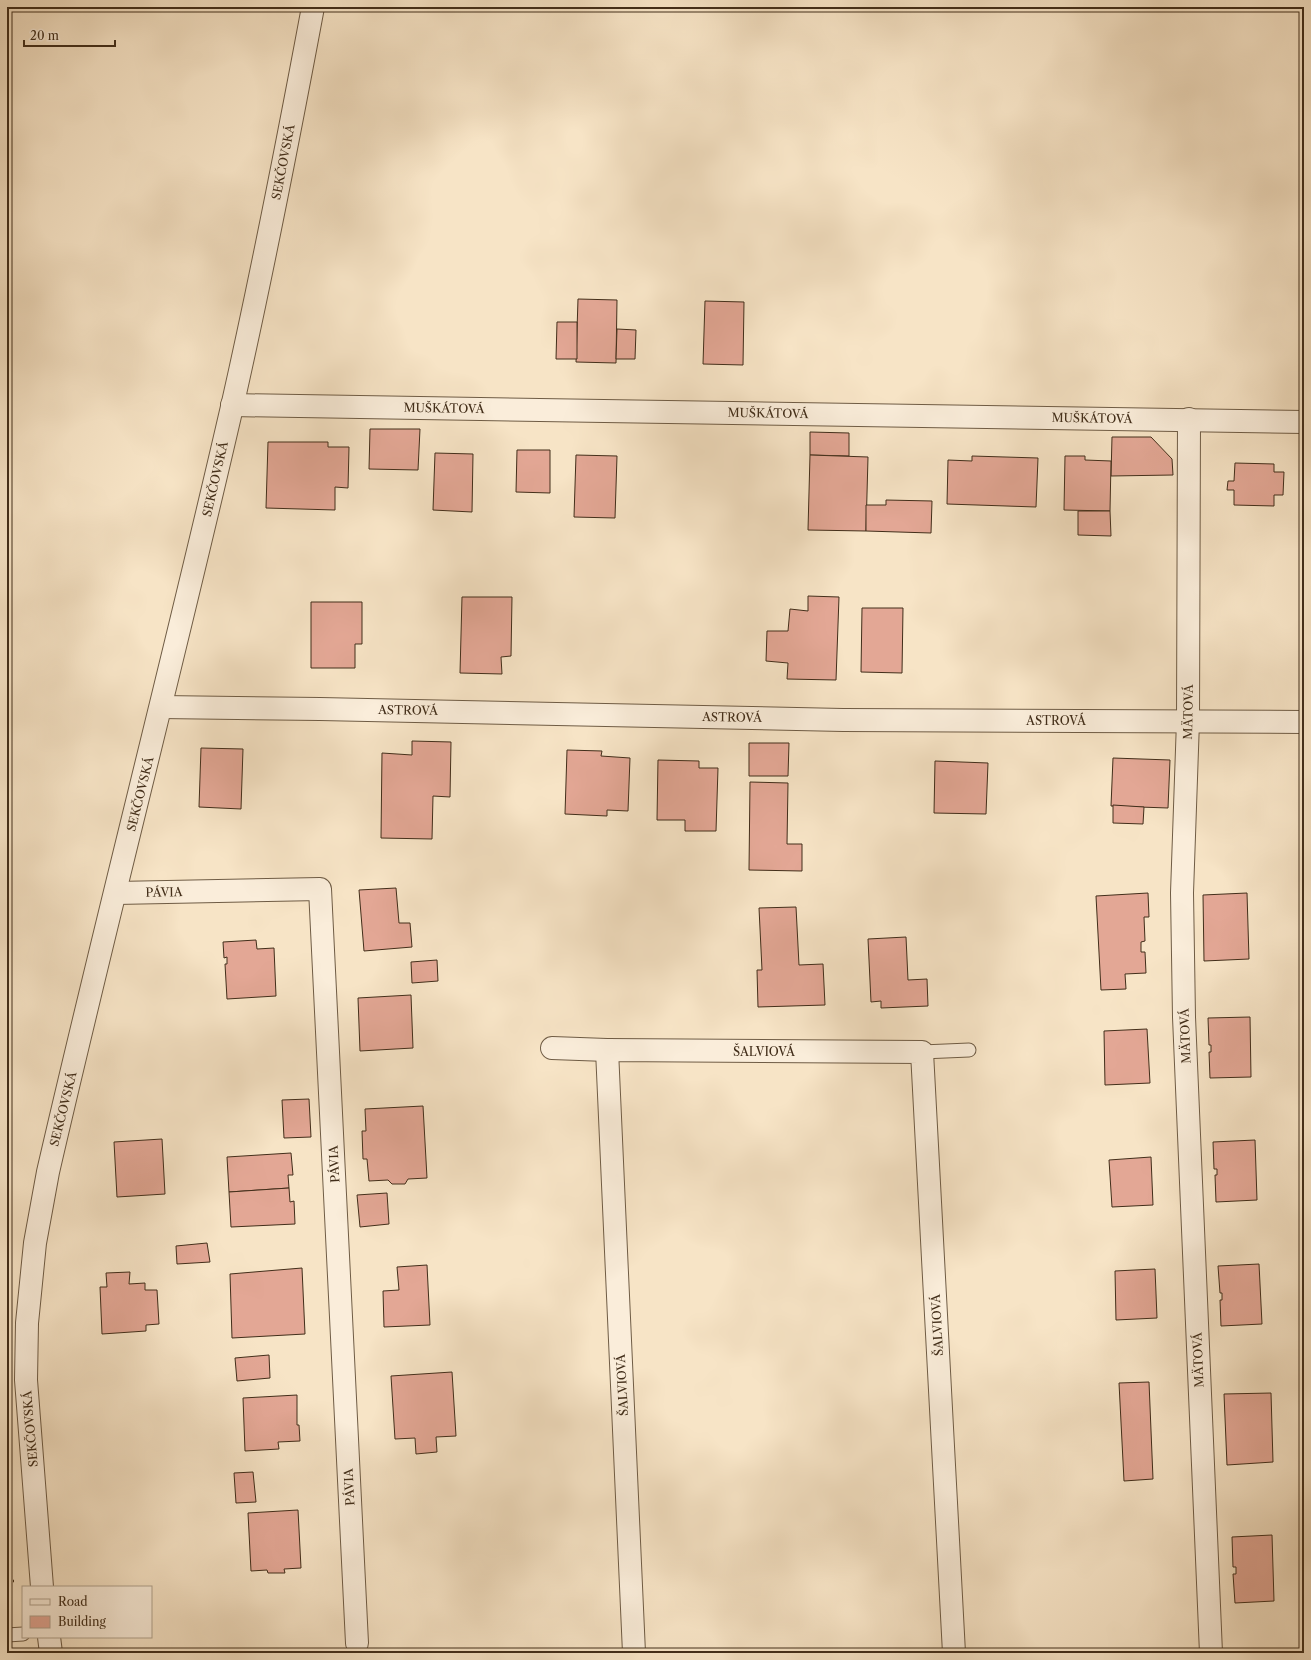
<svg xmlns="http://www.w3.org/2000/svg" width="1311" height="1660" font-family="'Libre Caslon Text',serif">
  <style>
    .building { fill: #e3a795; stroke: #422e1a }
    .lines { fill: none; stroke-linecap: round; stroke-linejoin: round }
    .service-casing { stroke: #6f5c45; stroke-width: 15 }
    .minor-casing { stroke: #6f5c45; stroke-width: 24 }
    .path { stroke: #422e1a; stroke-width: 2.5; stroke-dasharray: 1 2; stroke-linecap: butt }
    .service { stroke: #faedda; stroke-width: 13 }
    .minor { stroke: #faedda; stroke-width: 22 }
    .labels { text-anchor: middle; dominant-baseline: central; stroke-width: 3; stroke-linejoin: round; paint-order: stroke }
    .street-label { font-size: 12px; fill: #422e1a; stroke: #faedda }
  </style>
  <rect width="100%" height="100%" fill="#f7e4c6"/>
  <filter id="stains"><feTurbulence type="fractalNoise" baseFrequency=".005" numOctaves="4"/><feColorMatrix values="0 0 0 0 .2 0 0 0 0 .09 0 0 0 0 .02 0 0 0 .5 -.17"/></filter>
  <radialGradient id="worn" r=".72"><stop offset=".6" stop-color="#630" stop-opacity="0"/><stop offset="1" stop-color="#630" stop-opacity=".3"/></radialGradient>
  <!-- building -->
  <g class="building">
    <path d="M578 299 617 300 616 363 576 362Z"/>
    <path d="M705 301 744 302 743 365 703 364Z"/>
    <path d="M557 322H577V359H556Z"/>
    <path d="M617 329 636 330 635 359H616Z"/>
    <path d="M370 429H420L418 470 369 469Z"/>
    <path d="M810 432 849 433V456L810 455Z"/>
    <path d="M1112 437H1151L1172 459 1173 475 1111 476Z"/>
    <path d="M268 442H328V447H349L348 488 335 487V510L266 508Z"/>
    <path d="M517 450H550V493L516 492Z"/>
    <path d="M435 453 473 454 472 512 433 510Z"/>
    <path d="M576 455 617 456 615 518 574 517Z"/>
    <path d="M810 455 868 457 866 531 808 530Z"/>
    <path d="M972 456 1038 458 1036 507 947 504 948 460 972 461Z"/>
    <path d="M1065 456H1085V460L1111 461 1110 511 1064 510Z"/>
    <path d="M1235 463 1274 464V472H1284L1283 495H1274V506L1234 505V490H1227L1228 481H1234Z"/>
    <path d="M886 500 932 501 931 533 866 531V505H886Z"/>
    <path d="M1078 511H1110L1111 536 1078 535Z"/>
    <path d="M808 596 839 597 836 680 787 679 788 663 766 661 767 631H788L790 609 808 611Z"/>
    <path d="M462 597H512L511 656 501 657 502 674 460 673Z"/>
    <path d="M311 602H362V644H355V668H311Z"/>
    <path d="M862 608H903L902 673 861 672Z"/>
    <path d="M412 741 451 742 450 797 433 796 432 839 381 838 382 753 412 755Z"/>
    <path d="M749 743H789L788 776H749Z"/>
    <path d="M201 748 243 749 241 809 199 807Z"/>
    <path d="M567 750 602 751 601 756 630 758 628 811 607 810V816L565 814Z"/>
    <path d="M1113 758 1170 760 1168 808 1111 806Z"/>
    <path d="M658 760 699 761V768H718L716 831H685V820H657Z"/>
    <path d="M935 761 988 763 986 814 934 813Z"/>
    <path d="M750 782 788 783 787 844H802V871L749 870Z"/>
    <path d="M1113 805 1144 807 1143 824 1113 823Z"/>
    <path d="M396 888 399 923H410L412 947 364 951 359 890Z"/>
    <path d="M1148 893 1149 917H1144L1145 941 1141 942V952H1145L1146 973 1125 974 1126 989 1101 990 1096 896Z"/>
    <path d="M1247 893 1249 959 1204 961 1203 895Z"/>
    <path d="M796 907 799 965 823 964 825 1005 758 1007 757 970H762L759 908Z"/>
    <path d="M906 937 908 980 927 979 928 1006 881 1008V1001L871 1002 868 939Z"/>
    <path d="M256 940 257 949 274 948 276 996 227 999 225 964H227V957L224 958 223 942Z"/>
    <path d="M437 960 438 981 412 983 411 962Z"/>
    <path d="M411 995 413 1048 360 1051 358 998Z"/>
    <path d="M1250 1017 1251 1077 1210 1078 1209 1052H1211V1045H1209L1208 1018Z"/>
    <path d="M1147 1029 1150 1083 1105 1085 1104 1031Z"/>
    <path d="M309 1099 311 1137 284 1138 282 1100Z"/>
    <path d="M423 1106 427 1178 408 1179 405 1184H392L388 1180 369 1181 367 1159H363L362 1131H366L365 1109Z"/>
    <path d="M162 1139 165 1194 117 1197 114 1142Z"/>
    <path d="M1255 1140 1257 1200 1216 1202 1215 1175H1217V1169H1214L1213 1142Z"/>
    <path d="M291 1153 293 1175H288L289 1188 229 1192 227 1157Z"/>
    <path d="M1151 1157 1153 1205 1112 1207 1109 1160Z"/>
    <path d="M289 1188 290 1202 294 1201 295 1224 231 1227 229 1192Z"/>
    <path d="M387 1193 389 1224 360 1227 357 1195Z"/>
    <path d="M207 1243 210 1262 177 1264 176 1246Z"/>
    <path d="M1259 1264 1262 1324 1221 1326 1220 1300H1222V1293H1220L1218 1266Z"/>
    <path d="M427 1265 430 1325 384 1327 383 1291 399 1290 397 1267Z"/>
    <path d="M302 1268 305 1334 232 1338 230 1274Z"/>
    <path d="M1155 1269 1157 1318 1116 1320 1115 1271Z"/>
    <path d="M130 1272 129 1284 145 1283V1290H157L159 1324 146 1325V1331L102 1334 100 1287H107L106 1273Z"/>
    <path d="M269 1355 270 1378 237 1381 235 1358Z"/>
    <path d="M452 1372 456 1436 436 1437 437 1452 416 1454 415 1438 395 1439 391 1376Z"/>
    <path d="M1149 1382 1153 1479 1124 1481 1119 1383Z"/>
    <path d="M1271 1393 1273 1462 1227 1465 1224 1394Z"/>
    <path d="M297 1395V1425H299L300 1441 278 1442 279 1449 245 1451 243 1398Z"/>
    <path d="M253 1472 256 1502 236 1503 234 1473Z"/>
    <path d="M298 1510 301 1568 284 1569 285 1573H268L267 1570 251 1571 248 1513Z"/>
    <path d="M1272 1535 1274 1601 1235 1603 1233 1574H1236V1567H1233L1232 1537Z"/>
  </g>
  <g class="lines">
    <!-- service casing -->
    <g class="service-casing">
      <g id="service">
        <path d="M922 1052 969 1050"/>
        <path d="M7 1635 23 1634"/>
      </g>
    </g>
    <!-- minor casing -->
    <g class="minor-casing">
      <g id="minor">
        <path d="M232 405 1304 422"/>
        <path d="M1189 419 1188 721 1182 893 1184 1017 1211 1653"/>
        <path d="M161 707 320 709 843 720 1304 722"/>
        <path d="M116 893 320 889 357 1643"/>
        <path d="M552 1048 607 1050"/>
        <path d="M42 1587 26 1380 27 1323 35 1243 48 1172C107 916 173 663 232 407 262 274 288 141 313 7"/>
        <path d="M49 1637 51 1653"/>
        <path d="M634 1653 607 1050 922 1052 954 1653"/>
      </g>
    </g>
    <!-- path -->
    <path class="path" d="M7 1581H15"/>
    <!-- service -->
    <use href="#service" class="service"/>
    <!-- minor -->
    <use href="#minor" class="minor"/>
  </g>
  <g class="labels">
    <!-- street labels -->
    <g class="street-label">
      <text transform="translate(283 162) rotate(-79)">SEKČOVSKÁ</text>
      <text transform="translate(444 408) rotate(1)">MUŠKÁTOVÁ</text>
      <text transform="translate(768 413) rotate(1)">MUŠKÁTOVÁ</text>
      <text transform="translate(1092 418) rotate(1)">MUŠKÁTOVÁ</text>
      <text transform="translate(215 479) rotate(-77)">SEKČOVSKÁ</text>
      <text transform="translate(408 710) rotate(1)">ASTROVÁ</text>
      <text transform="translate(1188 712) rotate(-89)">MÄTOVÁ</text>
      <text transform="translate(732 717) rotate(1)">ASTROVÁ</text>
      <text x="1056" y="720">ASTROVÁ</text>
      <text transform="translate(140 794) rotate(-76)">SEKČOVSKÁ</text>
      <text transform="translate(164 892) rotate(-1)">PÁVIA</text>
      <text transform="translate(1185 1036) rotate(-92)">MÄTOVÁ</text>
      <text x="764" y="1051">ŠALVIOVÁ</text>
      <text transform="translate(63 1109) rotate(-76)">SEKČOVSKÁ</text>
      <text transform="translate(334 1164) rotate(-93)">PÁVIA</text>
      <text transform="translate(937 1325) rotate(-93)">ŠALVIOVÁ</text>
      <text transform="translate(1198 1360) rotate(-92)">MÄTOVÁ</text>
      <text transform="translate(622 1385) rotate(-93)">ŠALVIOVÁ</text>
      <text transform="translate(30 1429) rotate(-95)">SEKČOVSKÁ</text>
      <text transform="translate(349 1487) rotate(-93)">PÁVIA</text>
    </g>
  </g>
  <!-- margin -->
  <rect width="1311" height="1660" fill="none" stroke="#f7e4c6" stroke-width="24"/>
  <rect x="8" y="8" width="1295" height="1644" fill="none" stroke="#422e1a" stroke-width="2"/>
  <rect x="12" y="12" width="1287" height="1636" fill="none" stroke="#422e1a"/>
  <!-- legend -->
  <rect x="22" y="1586" width="130" height="52" fill="#faedda" stroke="#b0a18d"/>
  <rect x="30" y="1599" width="20" height="6" fill="#faedda" stroke="#b0a18d"/>
  <text x="58" y="1606" font-size="12" fill="#422e1a">Road</text>
  <rect x="30" y="1616" width="20" height="12" fill="#e3a795" stroke="#b0a18d"/>
  <text x="58" y="1626" font-size="12" fill="#422e1a">Building</text>
  <!-- scale -->
  <path d="M24 40v6h91v-6" fill="none" stroke="#422e1a" stroke-width="2"/>
  <text x="30" y="40" font-size="12" fill="#422e1a" stroke="#faedda" stroke-width="3" paint-order="stroke">20 m</text>
  <rect width="100%" height="100%" filter="url(#stains)"/>
  <rect width="100%" height="100%" fill="url(#worn)"/>
</svg>
